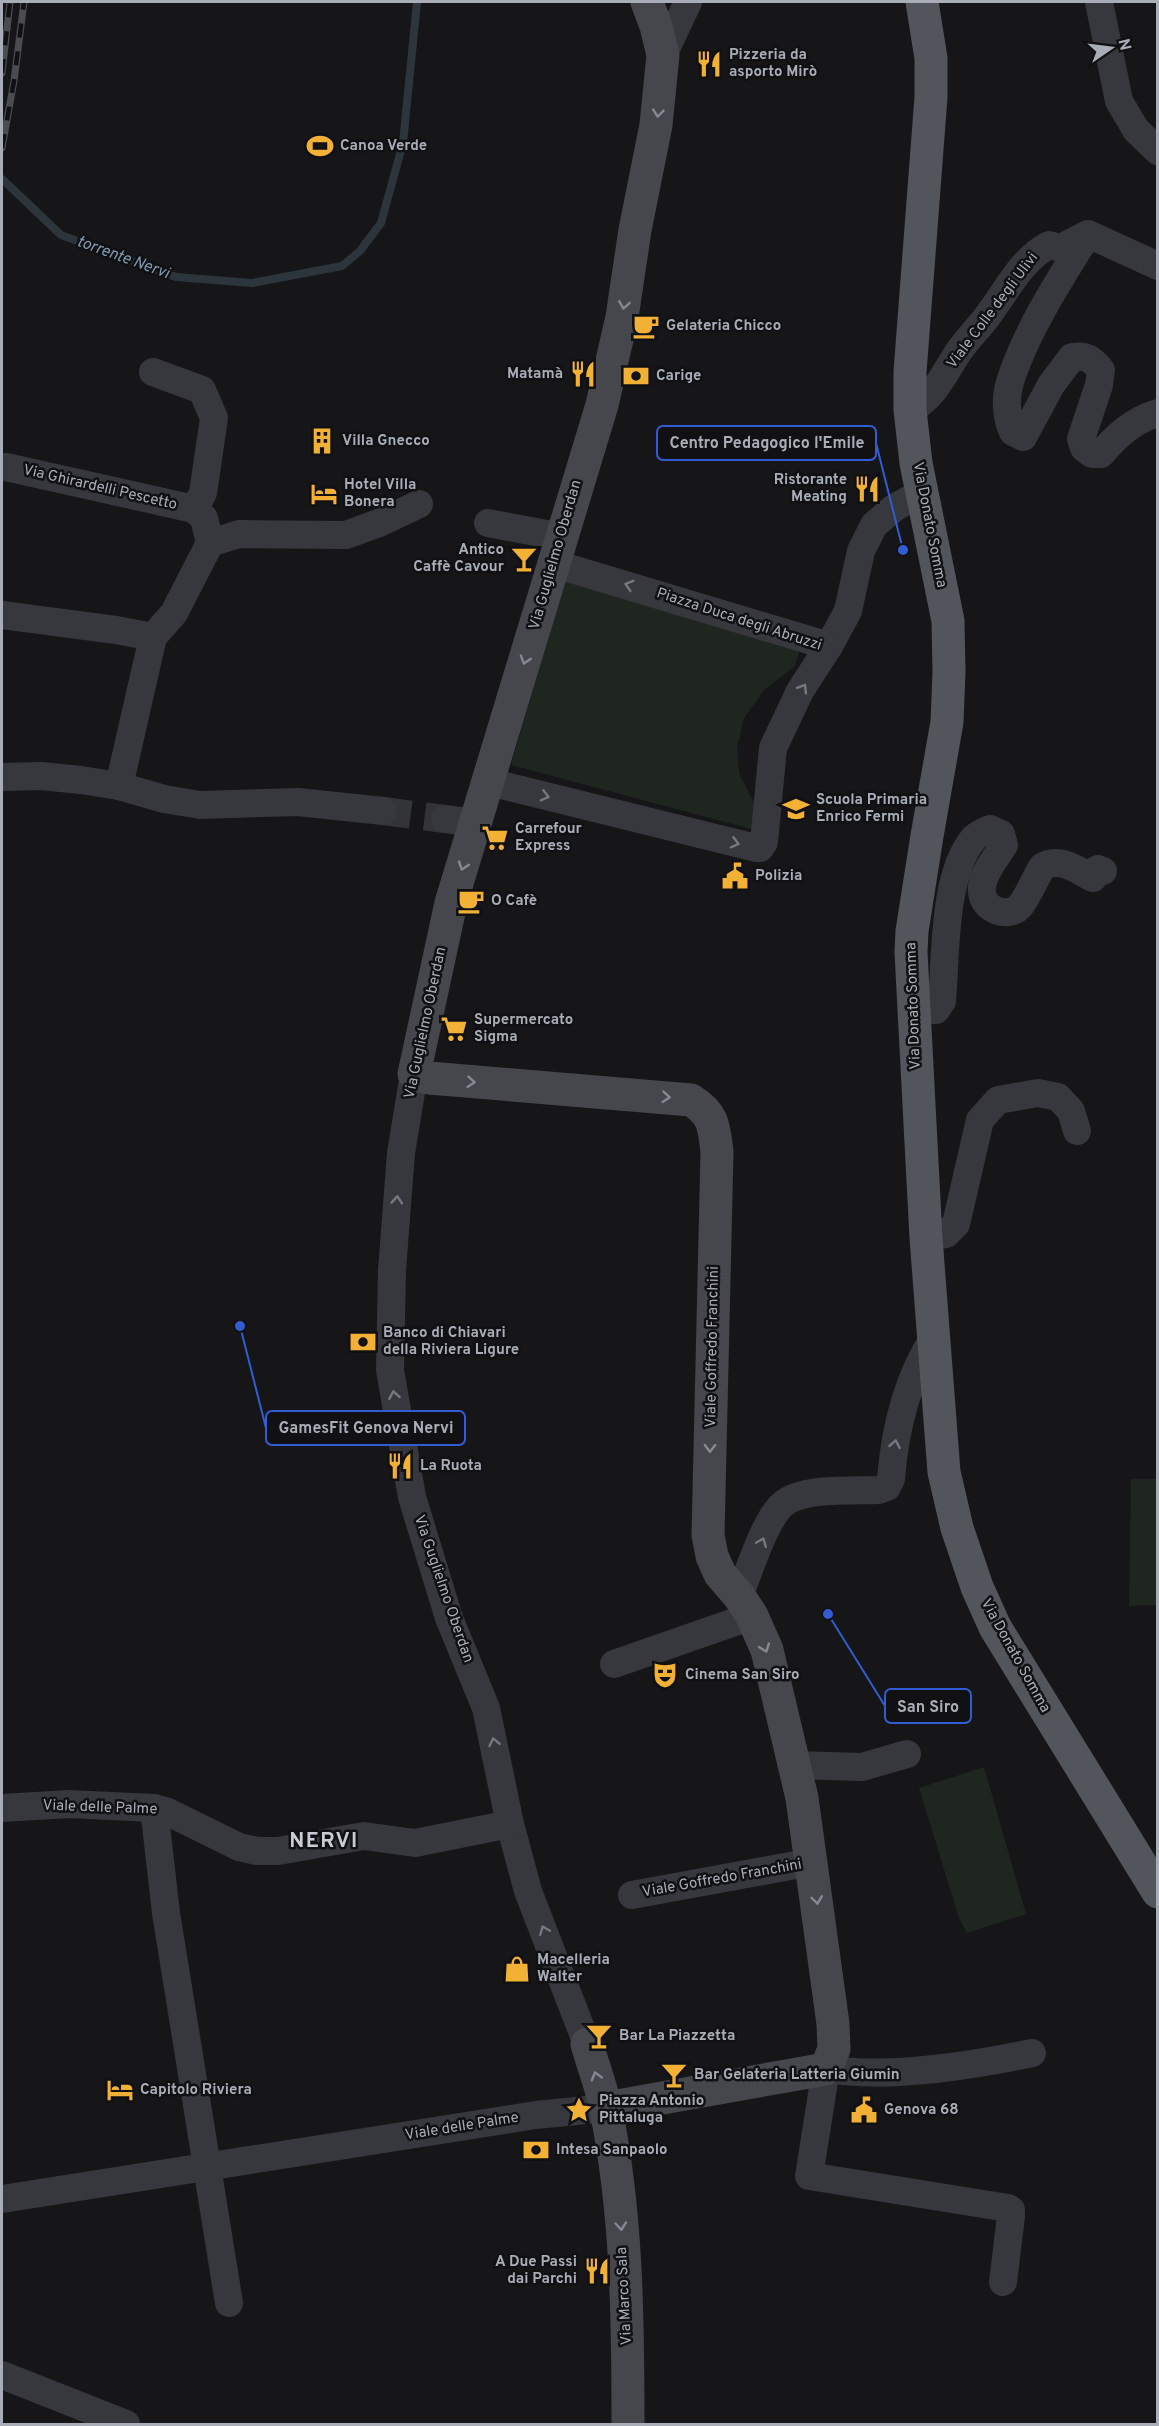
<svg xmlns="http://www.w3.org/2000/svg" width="1159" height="2426" font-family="Overpass,sans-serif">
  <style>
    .green { fill: #1e261f }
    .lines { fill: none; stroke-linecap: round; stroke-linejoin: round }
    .stream { stroke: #2c353c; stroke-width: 8 }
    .street-tunnel { stroke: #333438; stroke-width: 28; stroke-dasharray: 28 14; stroke-linecap: butt }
    .street { stroke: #37383d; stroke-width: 28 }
    .secondary { stroke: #45474d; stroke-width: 33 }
    .primary { stroke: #53555c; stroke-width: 33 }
    .rail-casing { stroke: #4a4c52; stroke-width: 7 }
    .rail { stroke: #111113; stroke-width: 4.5; stroke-dasharray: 14; stroke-linecap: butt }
    .oneway { stroke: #858993 }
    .oneway2 { stroke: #757881 }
    .labels { text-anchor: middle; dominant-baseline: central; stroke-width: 5; stroke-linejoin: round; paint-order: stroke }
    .poi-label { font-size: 15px; font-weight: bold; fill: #a8adb8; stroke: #111113; text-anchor: start }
    .street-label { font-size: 15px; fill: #a8adb8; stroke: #111113 }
    .water-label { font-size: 16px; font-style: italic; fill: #7f9bb3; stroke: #111113 }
    .district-label { font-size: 21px; font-weight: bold; letter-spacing: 1.5px; fill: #c9ccd4; stroke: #111113 }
    .leader { fill: none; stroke: #325cd3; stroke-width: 2 }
    .callout-dot { fill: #325cd3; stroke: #111113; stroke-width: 2 }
    .callout { fill: #111113; stroke: #325cd3; stroke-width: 2 }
    .callout-label { font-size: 16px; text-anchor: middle; font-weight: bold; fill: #a8adb8 }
  </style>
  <rect width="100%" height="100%" fill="#161618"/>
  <!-- green -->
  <g class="green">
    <path d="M565 581 800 649 795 666 764 690 744 718 737 749 739 773 760 815 755 830 511 765Z"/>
    <path d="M1131 1479H1157V1605L1129 1606Z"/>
    <path d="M984 1767 1026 1914 967 1933 959 1918 919 1788Z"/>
  </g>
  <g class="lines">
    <!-- stream -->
    <path class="stream" d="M2 179 61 235 176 277 252 283 342 266 360 251 381 223 403 143 417 2"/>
    <!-- street-tunnel -->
    <path class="street-tunnel" d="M383 811 445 819"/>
    <!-- street -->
    <g class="street">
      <path d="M1099 2 1119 101 1136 130 1158 151"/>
      <path d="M663 55 688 2"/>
      <path d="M1088 234 1158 266"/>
      <path d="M153 372 202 390 214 418 203 493 194 509"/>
      <path d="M910 410C934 397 943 376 957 354 966 340 979 328 989 314 1007 290 1022 259 1049 245L1061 248 1088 234C1061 277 1025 333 1010 382 1005 398 1006 417 1013 432L1023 437 1051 385 1072 357C1086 355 1092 359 1101 370L1099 385 1081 439 1084 448 1092 454H1101C1117 435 1134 420 1158 413"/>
      <path d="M6 467 194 509 204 518 210 543 174 613 153 637 119 786"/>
      <path d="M488 523 562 537"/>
      <path d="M210 543 239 534 346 535 379 523 419 504"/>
      <path d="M2 615 116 630 153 637"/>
      <path d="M829 646 848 611 861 551 874 525 894 508 921 493"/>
      <path d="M2 777 41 776 81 780 119 786 164 799 200 805 298 802 383 811"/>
      <path d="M489 782 756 848H760L764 842 773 748 800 691 829 646 555 564"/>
      <path d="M445 819 477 823"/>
      <path d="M913 1010H936L942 1001C946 955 943 874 974 838 978 834 985 831 990 829L1001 834 1004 845C996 858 980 876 982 892 983 910 1009 920 1021 905 1029 894 1035 879 1042 867 1059 856 1077 870 1093 878L1095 871 1098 869 1103 871"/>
      <path d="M414 1074 401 1153 392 1270 390 1370 412 1497 449 1618 486 1708 510 1824 528 1891 587 2044"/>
      <path d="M926 1238 946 1234 956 1224 980 1120 998 1100 1038 1093 1058 1097 1071 1111 1077 1131"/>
      <path d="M739 1596C749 1572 765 1519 783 1504 804 1487 853 1491 879 1490L887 1487 891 1479C895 1429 906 1381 933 1339"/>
      <path d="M614 1664 752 1616"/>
      <path d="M795 1765 862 1767 907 1754"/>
      <path d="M2 1808 69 1804 154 1808 168 1812 239 1847 257 1851H278L364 1836 415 1843 510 1824"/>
      <path d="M154 1808 166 1913 229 2303"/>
      <path d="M632 1895 812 1862"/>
      <path d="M2 2199 536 2115 606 2108"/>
      <path d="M1003 2282 1011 2216V2210L1008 2208 809 2176 826 2069C888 2079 970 2066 1032 2053"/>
      <path d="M2 2375 126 2424"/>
    </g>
    <!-- secondary -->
    <g class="secondary">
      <path d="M587 2044C593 2066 602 2088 606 2110 627 2213 628 2319 628 2424"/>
      <path d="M606 2108 826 2069 834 2049 833 2024 802 1798 767 1650 752 1616 739 1596 720 1574 712 1556 708 1535 717 1152C714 1127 714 1114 691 1100L429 1078 414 1074 451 903 602 405 622 317 635 230 656 125 663 55 656 26 647 2"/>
    </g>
    <!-- primary -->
    <path class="primary" d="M922 2 931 58V97L910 372V410L916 463 948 621 949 672 947 722 927 836 912 931 911 952 926 1238 944 1472 957 1528 977 1587 995 1627 1158 1892"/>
    <!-- rail casing -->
    <g class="rail-casing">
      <g id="rail">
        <path d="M2 73 10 2"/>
        <path d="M2 148 14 81 24 2"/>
      </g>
    </g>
    <!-- rail -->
    <use href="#rail" class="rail"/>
  </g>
  <!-- one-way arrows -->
  <defs><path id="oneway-chevron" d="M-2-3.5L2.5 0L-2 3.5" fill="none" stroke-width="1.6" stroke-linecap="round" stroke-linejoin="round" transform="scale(1.5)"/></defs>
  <g class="oneway">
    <use href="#oneway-chevron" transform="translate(658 113) rotate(96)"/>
    <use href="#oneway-chevron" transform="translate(624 305) rotate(99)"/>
    <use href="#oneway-chevron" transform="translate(525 660) rotate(107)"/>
    <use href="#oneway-chevron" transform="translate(463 866) rotate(108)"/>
    <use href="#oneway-chevron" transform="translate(471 1082) rotate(5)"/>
    <use href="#oneway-chevron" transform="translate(666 1097) rotate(5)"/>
    <use href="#oneway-chevron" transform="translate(710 1448) rotate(91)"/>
    <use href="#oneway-chevron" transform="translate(765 1648) rotate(70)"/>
    <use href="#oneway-chevron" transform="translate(817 1900) rotate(82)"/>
    <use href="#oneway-chevron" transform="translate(596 2076) rotate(-106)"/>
    <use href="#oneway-chevron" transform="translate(621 2226) rotate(85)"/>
  </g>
  <g class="oneway2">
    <use href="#oneway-chevron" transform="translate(629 585) rotate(-163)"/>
    <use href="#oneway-chevron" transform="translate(803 688) rotate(-59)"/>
    <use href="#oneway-chevron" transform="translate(545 796) rotate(14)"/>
    <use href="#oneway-chevron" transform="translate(735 843) rotate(14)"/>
    <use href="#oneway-chevron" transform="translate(397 1200) rotate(-86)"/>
    <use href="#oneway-chevron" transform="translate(394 1395) rotate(-100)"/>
    <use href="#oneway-chevron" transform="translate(895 1444) rotate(-80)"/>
    <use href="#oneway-chevron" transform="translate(762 1542) rotate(-68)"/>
    <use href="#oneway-chevron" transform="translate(494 1742) rotate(-102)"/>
    <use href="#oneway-chevron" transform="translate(544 1930) rotate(-112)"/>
  </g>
  <!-- icons -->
  <defs>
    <g id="restaurant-bare" transform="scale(2.07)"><path d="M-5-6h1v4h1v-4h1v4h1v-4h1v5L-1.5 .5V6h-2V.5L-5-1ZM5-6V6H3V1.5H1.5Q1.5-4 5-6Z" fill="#f2b134" stroke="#111113" stroke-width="2.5" paint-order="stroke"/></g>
    <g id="stadium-bare" transform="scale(2.07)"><path d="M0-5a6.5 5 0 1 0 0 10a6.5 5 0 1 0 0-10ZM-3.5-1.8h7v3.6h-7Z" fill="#f2b134" stroke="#111113" stroke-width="2.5" paint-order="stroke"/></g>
    <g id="cafe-bare" transform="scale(2.07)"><path d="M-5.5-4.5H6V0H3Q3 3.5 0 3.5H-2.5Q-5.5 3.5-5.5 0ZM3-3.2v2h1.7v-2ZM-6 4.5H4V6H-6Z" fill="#f2b134" stroke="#111113" stroke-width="2.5" paint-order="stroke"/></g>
    <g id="bank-bare" transform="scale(2.07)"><path d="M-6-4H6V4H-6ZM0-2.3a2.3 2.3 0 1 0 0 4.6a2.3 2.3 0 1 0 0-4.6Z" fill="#f2b134" stroke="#111113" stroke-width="2.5" paint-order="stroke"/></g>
    <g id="building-bare" transform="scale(2.07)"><path d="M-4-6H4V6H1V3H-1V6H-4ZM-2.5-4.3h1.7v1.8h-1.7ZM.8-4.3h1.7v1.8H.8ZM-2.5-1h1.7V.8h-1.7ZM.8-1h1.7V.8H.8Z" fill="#f2b134" stroke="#111113" stroke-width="2.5" paint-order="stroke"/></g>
    <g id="hotel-bare" transform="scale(2.07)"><path d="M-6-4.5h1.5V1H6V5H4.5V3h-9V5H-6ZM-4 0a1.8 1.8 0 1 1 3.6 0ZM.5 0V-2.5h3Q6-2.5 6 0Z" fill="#f2b134" stroke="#111113" stroke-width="2.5" paint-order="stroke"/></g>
    <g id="bar-bare" transform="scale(2.07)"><path d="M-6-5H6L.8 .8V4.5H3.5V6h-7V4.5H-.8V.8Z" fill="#f2b134" stroke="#111113" stroke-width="2.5" paint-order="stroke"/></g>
    <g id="school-bare" transform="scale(2.07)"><path d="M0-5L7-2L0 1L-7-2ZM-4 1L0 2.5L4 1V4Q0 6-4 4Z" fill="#f2b134" stroke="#111113" stroke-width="2.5" paint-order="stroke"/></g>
    <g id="supermarket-bare" transform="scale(2.07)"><path d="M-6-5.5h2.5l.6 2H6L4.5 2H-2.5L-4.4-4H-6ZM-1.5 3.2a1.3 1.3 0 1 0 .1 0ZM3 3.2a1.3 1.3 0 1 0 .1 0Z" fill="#f2b134" stroke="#111113" stroke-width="2.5" paint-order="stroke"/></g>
    <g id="civic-bare" transform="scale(2.07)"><path d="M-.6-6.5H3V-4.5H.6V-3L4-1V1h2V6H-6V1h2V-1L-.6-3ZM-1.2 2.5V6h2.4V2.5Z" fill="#f2b134" stroke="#111113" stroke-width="2.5" paint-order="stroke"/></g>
    <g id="theatre-bare" transform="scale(2.07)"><path d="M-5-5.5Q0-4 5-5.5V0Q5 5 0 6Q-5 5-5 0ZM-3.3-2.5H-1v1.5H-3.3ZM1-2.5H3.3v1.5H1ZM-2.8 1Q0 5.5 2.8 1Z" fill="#f2b134" stroke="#111113" stroke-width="2.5" paint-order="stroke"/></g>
    <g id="shop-bare" transform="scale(2.07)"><path d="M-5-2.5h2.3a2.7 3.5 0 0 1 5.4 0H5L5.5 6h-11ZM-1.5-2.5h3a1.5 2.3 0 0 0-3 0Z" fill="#f2b134" stroke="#111113" stroke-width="2.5" paint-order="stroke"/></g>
    <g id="sight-bare" transform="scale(2.07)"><path d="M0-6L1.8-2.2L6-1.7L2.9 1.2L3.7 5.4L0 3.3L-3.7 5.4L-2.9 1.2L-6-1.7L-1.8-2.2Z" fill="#f2b134" stroke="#111113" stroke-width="2.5" paint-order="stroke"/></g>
  </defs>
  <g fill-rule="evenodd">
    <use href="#restaurant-bare" x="709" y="64"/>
    <use href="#stadium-bare" x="320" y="146"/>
    <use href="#cafe-bare" x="646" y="326"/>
    <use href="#restaurant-bare" x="583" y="374"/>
    <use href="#bank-bare" x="636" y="376"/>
    <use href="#building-bare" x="322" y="441"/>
    <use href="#restaurant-bare" x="867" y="489"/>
    <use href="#hotel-bare" x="324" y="494"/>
    <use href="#bar-bare" x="524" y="559"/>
    <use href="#school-bare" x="796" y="809"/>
    <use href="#supermarket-bare" x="495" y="838"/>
    <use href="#civic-bare" x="735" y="876"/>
    <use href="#cafe-bare" x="471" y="901"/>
    <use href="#supermarket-bare" x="454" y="1029"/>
    <use href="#bank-bare" x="363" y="1342"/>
    <use href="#restaurant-bare" x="400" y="1466"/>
    <use href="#theatre-bare" x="665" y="1675"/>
    <use href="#shop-bare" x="517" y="1969"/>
    <use href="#bar-bare" x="599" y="2036"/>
    <use href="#bar-bare" x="674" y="2075"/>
    <use href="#hotel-bare" x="120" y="2090"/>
    <use href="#sight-bare" x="579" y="2110"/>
    <use href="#civic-bare" x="864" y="2110"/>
    <use href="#bank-bare" x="536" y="2150"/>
    <use href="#restaurant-bare" x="597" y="2271"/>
  </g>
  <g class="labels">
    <!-- poi labels -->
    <g class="poi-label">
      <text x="729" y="55">Pizzeria da<tspan x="729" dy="17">asporto Mirò</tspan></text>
      <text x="340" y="146">Canoa Verde</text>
      <text x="666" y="326">Gelateria Chicco</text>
      <text x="563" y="374" text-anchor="end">Matamà</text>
      <text x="656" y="376">Carige</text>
      <text x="342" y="441">Villa Gnecco</text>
      <text x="847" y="480" text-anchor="end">Ristorante<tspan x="847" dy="17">Meating</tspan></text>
      <text x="344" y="485">Hotel Villa<tspan x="344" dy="17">Bonera</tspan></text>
      <text x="504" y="550" text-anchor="end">Antico<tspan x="504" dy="17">Caffè Cavour</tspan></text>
      <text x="816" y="800">Scuola Primaria<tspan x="816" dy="17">Enrico Fermi</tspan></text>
      <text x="515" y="829">Carrefour<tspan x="515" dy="17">Express</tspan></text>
      <text x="755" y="876">Polizia</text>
      <text x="491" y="901">O Cafè</text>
      <text x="474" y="1020">Supermercato<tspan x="474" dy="17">Sigma</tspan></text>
      <text x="383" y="1333">Banco di Chiavari<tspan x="383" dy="17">della Riviera Ligure</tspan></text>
      <text x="420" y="1466">La Ruota</text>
      <text x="685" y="1675">Cinema San Siro</text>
      <text x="537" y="1960">Macelleria<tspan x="537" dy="17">Walter</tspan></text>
      <text x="619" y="2036">Bar La Piazzetta</text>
      <text x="694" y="2075">Bar Gelateria Latteria Giumin</text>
      <text x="140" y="2090">Capitolo Riviera</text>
      <text x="599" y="2101">Piazza Antonio<tspan x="599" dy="17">Pittaluga</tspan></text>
      <text x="884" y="2110">Genova 68</text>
      <text x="556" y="2150">Intesa Sanpaolo</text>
      <text x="577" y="2262" text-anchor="end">A Due Passi<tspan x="577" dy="17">dai Parchi</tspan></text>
    </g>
    <!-- street labels -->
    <g class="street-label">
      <text transform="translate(993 311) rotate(-53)">Viale Colle degli Ulivi</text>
      <text transform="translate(100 488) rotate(13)">Via Ghirardelli Pescetto</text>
      <text transform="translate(929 525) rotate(79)">Via Donato Somma</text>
      <text transform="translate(556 555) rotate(-74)">Via Guglielmo Oberdan</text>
      <text transform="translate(739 620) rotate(18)">Piazza Duca degli Abruzzi</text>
      <text transform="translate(914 1006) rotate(-92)">Via Donato Somma</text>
      <text transform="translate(426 1023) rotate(-78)">Via Guglielmo Oberdan</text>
      <text transform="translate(713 1347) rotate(-89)">Viale Goffredo Franchini</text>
      <text transform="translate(443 1589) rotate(71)">Via Guglielmo Oberdan</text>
      <text transform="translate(1015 1656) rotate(61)">Via Donato Somma</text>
      <text transform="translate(100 1808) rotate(2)">Viale delle Palme</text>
      <text transform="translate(722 1879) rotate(-10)">Viale Goffredo Franchini</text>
      <text transform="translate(462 2127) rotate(-9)">Viale delle Palme</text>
      <text transform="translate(625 2296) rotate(-93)">Via Marco Sala</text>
    </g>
    <!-- water labels -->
    <g class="water-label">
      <text transform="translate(123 258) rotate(20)">torrente Nervi</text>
    </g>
    <!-- district labels -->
    <g class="district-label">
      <text x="324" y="1841">NERVI</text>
    </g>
  </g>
  <!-- callouts -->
  <path class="leader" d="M903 550L876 443M240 1326L266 1428M828 1614L885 1706"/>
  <g class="callout-dot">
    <circle cx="903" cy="550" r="6"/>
    <circle cx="240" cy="1326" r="6"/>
    <circle cx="828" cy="1614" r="6"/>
  </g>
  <g class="callout">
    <rect x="657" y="426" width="219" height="34" rx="6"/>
    <rect x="266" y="1411" width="199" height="34" rx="6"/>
    <rect x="885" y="1689" width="86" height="34" rx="6"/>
  </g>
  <g class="callout-label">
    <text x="767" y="448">Centro Pedagogico l'Emile</text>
    <text x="366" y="1433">GamesFit Genova Nervi</text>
    <text x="928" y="1712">San Siro</text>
  </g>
  <!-- border -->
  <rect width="1159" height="2426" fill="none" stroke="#a8adb8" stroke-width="6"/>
  <!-- north arrow -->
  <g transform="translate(1111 48) rotate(76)" stroke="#111113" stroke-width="4.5" paint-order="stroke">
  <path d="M0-4.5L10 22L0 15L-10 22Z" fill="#a8adb8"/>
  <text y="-9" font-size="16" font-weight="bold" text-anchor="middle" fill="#a8adb8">N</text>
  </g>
</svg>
